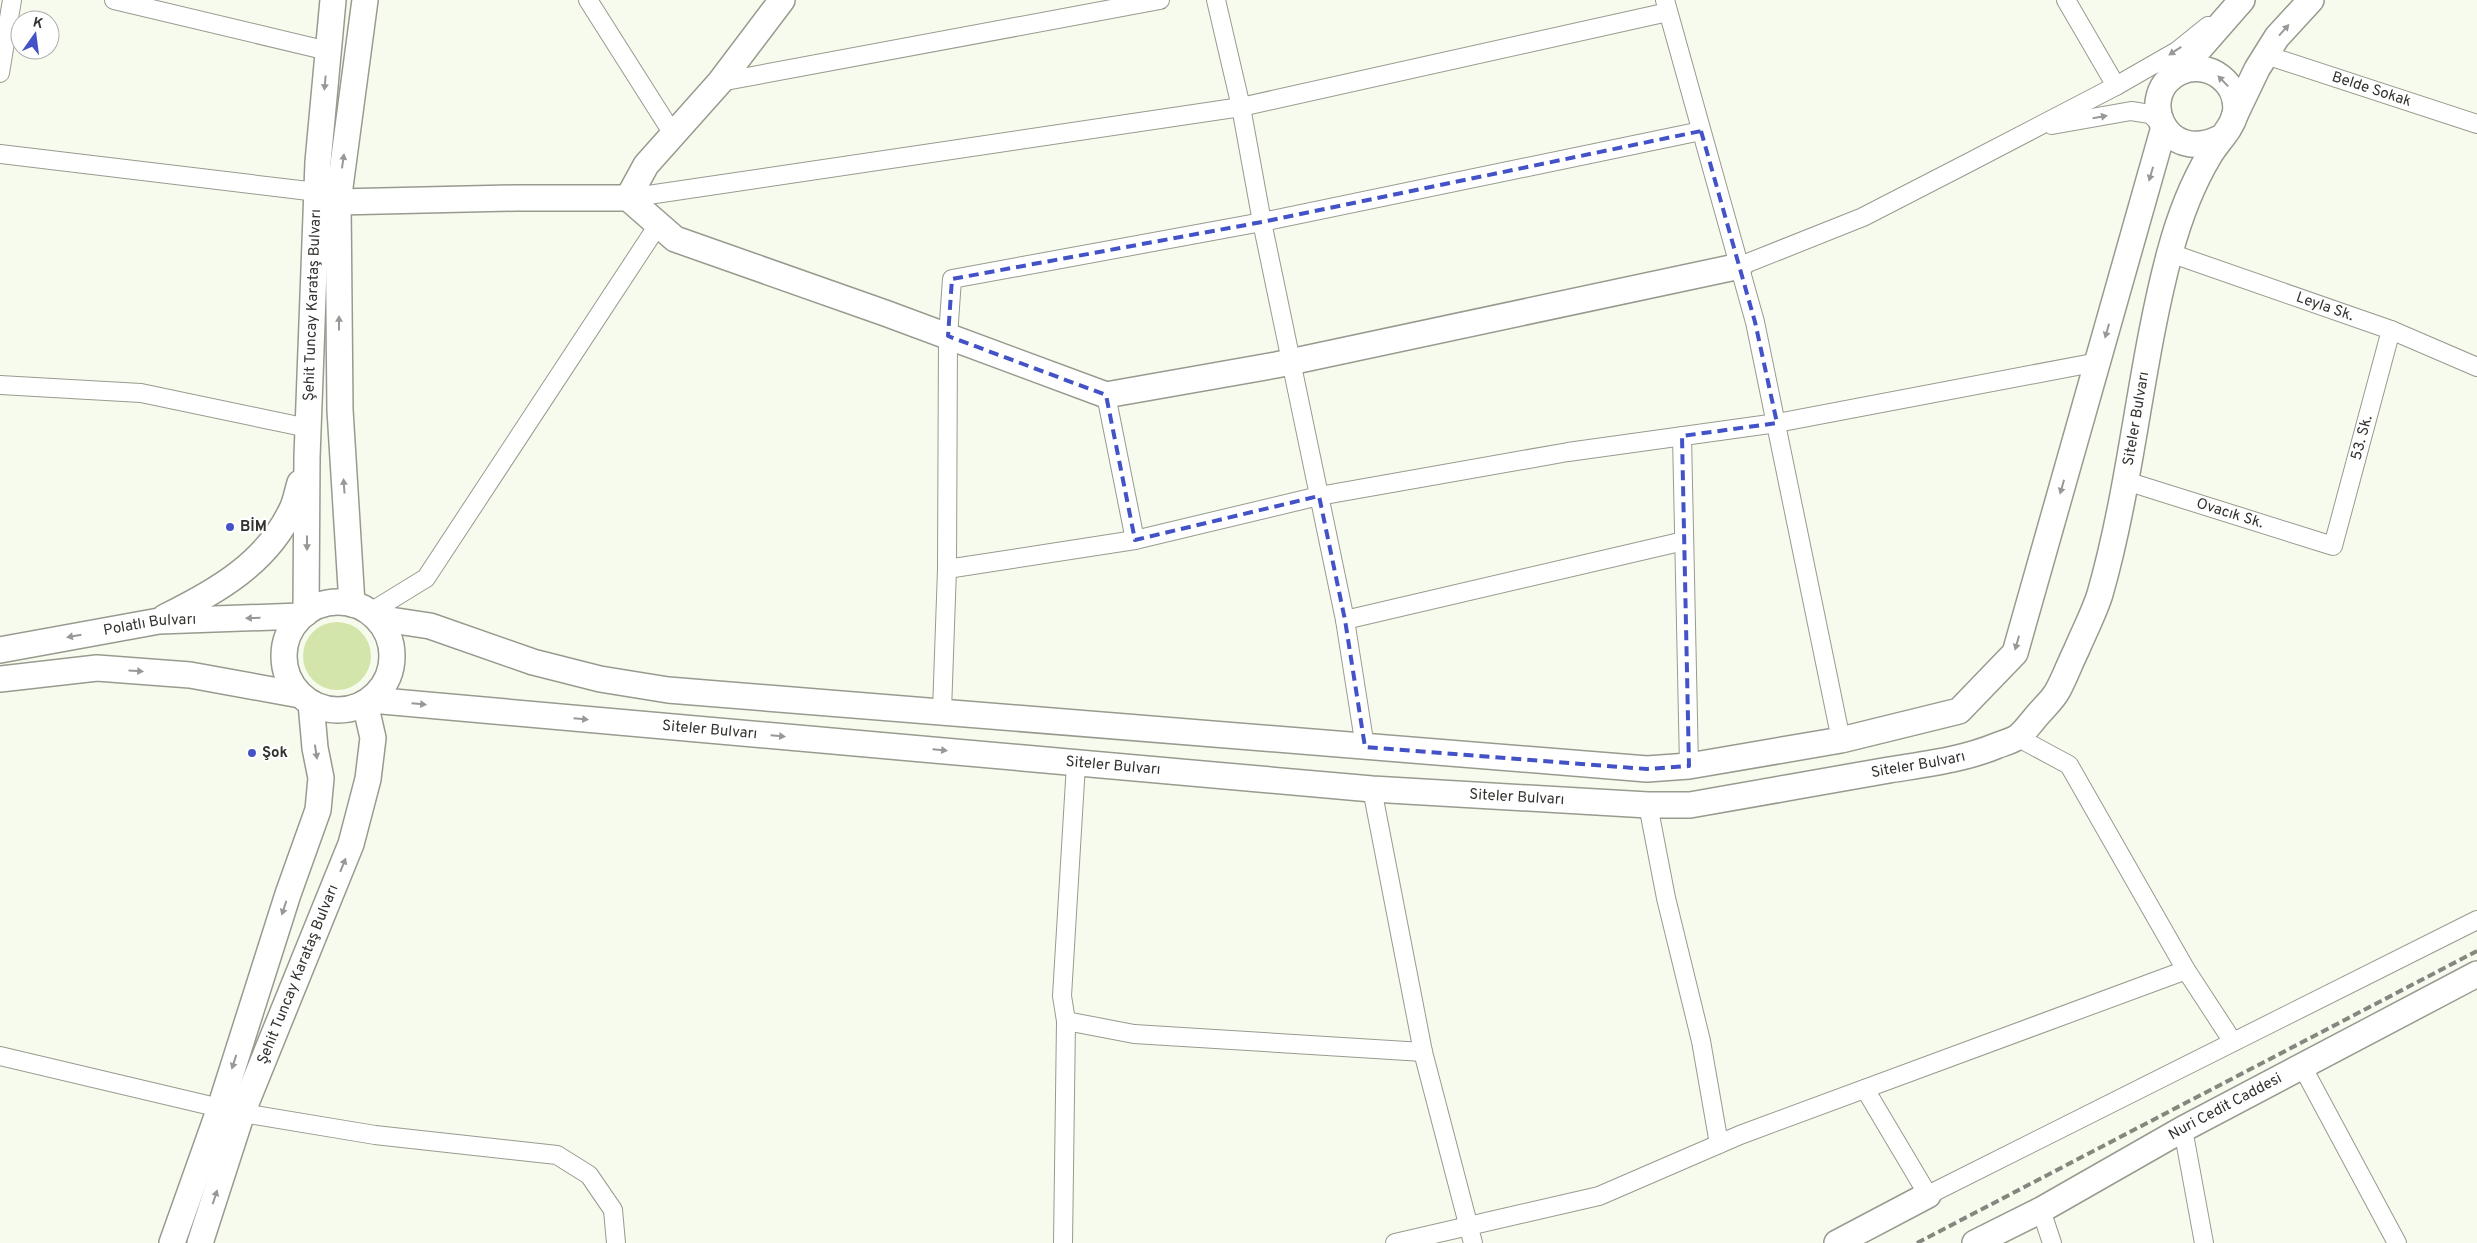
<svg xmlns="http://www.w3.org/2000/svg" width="2477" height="1243" font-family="Overpass,sans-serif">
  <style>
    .green { fill: #d3e5ab }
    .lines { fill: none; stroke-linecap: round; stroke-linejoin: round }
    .street-casing { stroke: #979b8f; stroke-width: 20 }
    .secondary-casing { stroke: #979b8f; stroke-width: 28 }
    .street { stroke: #fff; stroke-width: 18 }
    .secondary { stroke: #fff; stroke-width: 25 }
    .rail { stroke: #84877f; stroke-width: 4; stroke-dasharray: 8 4; stroke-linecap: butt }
    .oneway { fill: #989996 }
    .marked { fill: none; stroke: #4353c7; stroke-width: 4; stroke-dasharray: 10 6; stroke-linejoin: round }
    .poi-dot { fill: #4353c7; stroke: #fff; stroke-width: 2 }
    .labels { text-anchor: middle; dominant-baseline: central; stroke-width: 4.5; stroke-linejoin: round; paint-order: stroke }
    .street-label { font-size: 15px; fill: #31332e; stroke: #fff }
    .poi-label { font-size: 15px; font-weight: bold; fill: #31332e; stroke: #fff; text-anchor: start }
  </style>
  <rect width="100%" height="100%" fill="#f6fbee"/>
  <!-- green -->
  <circle class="green" cx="337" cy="656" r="34"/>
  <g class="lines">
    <!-- street casing -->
    <g class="street-casing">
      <g id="street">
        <path d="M114 0 328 51"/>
        <path d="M588 0 673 134"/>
        <path d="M1216 0 1241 107 1262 222 1345 620 1365 747"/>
        <path d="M1665 0 1755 322 1841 740"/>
        <path d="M2066 0 2116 86"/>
        <path id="s1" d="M2266 55 2477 124"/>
        <path d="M0 73 12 0"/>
        <path d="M720 82 1160 0"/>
        <path d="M2052 125 2131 111 2150 114 2164 127"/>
        <path d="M0 154 317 192"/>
        <path d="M628 198 1241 107 1668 12"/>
        <path id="s2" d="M2170 253 2391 330 2477 367"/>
        <path d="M1740 266 1863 217 1968 163 2116 86 2177 51 2208 26"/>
        <path d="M0 385 141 393 308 428"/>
        <path d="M1106 395 1135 540"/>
        <path d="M1682 436 1689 766"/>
        <path id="s3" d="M2126 481 2333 546 2391 330"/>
        <path d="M947 569 1135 540 1319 496 1568 452 1777 423 2098 362"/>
        <path d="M369 613 426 578 658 225"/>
        <path d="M1345 620 1684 541"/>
        <path d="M942 711 947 569 948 336 952 279 1262 222 1701 131"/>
        <path d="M2017 737 2069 765 2186 970 2233 1042"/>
        <path d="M1076 764 1062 996 1066 1021 1134 1034 1423 1052"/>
        <path d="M1372 789 1423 1052 1473 1243"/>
        <path d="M1648 805 1666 898 1701 1041 1719 1144"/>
        <path d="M0 1056 220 1108"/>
        <path d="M2302 1066 2397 1243"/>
        <path d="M1865 1089 1928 1195 2477 920"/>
        <path d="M242 1113 375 1135 557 1155 589 1175 613 1210 616 1243"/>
        <path d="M2183 1129 2204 1243"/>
        <path d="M2041 1210 2052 1243"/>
        <path d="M1063 1243 1066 1021"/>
        <path d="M1395 1243 1599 1196 1740 1135 2186 970"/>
      </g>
    </g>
    <!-- secondary casing -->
    <g class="secondary-casing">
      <g id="secondary">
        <path d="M2179 72 2242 0"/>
        <path d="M2234 117 2257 69 2277 37 2311 0"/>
        <path d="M628 198 646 165 720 82 782 0"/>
        <path d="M338 202 515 198H628L675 239 885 313 1106 395 1276 365 1740 266"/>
        <circle cx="338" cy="656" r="54"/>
        <path d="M352 604 340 410 338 202 365 0"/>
        <path id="s4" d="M306 613 307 457 318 162 333 0"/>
        <path d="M165 617C216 592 267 563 292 509 296 501 297 492 300 483"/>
        <path d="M377 618 430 626 533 662 600 679 668 690 1647 769 1689 766 1841 740 1959 711 2015 653 2164 127"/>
        <path id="s5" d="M0 650 159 621 301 616"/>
        <path d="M0 679 97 668 190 675 300 695"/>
        <path id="s6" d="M371 700 1372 789 1648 805H1690C1756 793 1823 782 1889 770 1925 764 1962 760 1996 746 2003 743 2013 741 2019 736 2025 731 2030 724 2035 718 2042 709 2053 700 2058 690 2065 677 2070 663 2076 651 2084 632 2094 613 2100 594 2132 482 2140 364 2170 252 2179 219 2191 186 2209 156 2217 142 2231 130 2235 115 2241 84 2209 59 2180 72 2135 93 2164 166 2220 138"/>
        <path d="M172 1243 220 1108 288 894 318 810 321 778 315 748 311 703"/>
        <path id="s7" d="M200 1243 242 1113 351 844 368 779 373 738 365 703"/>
        <path d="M1837 1243 1928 1195"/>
        <path id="s8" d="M1975 1243 2041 1210 2183 1129 2477 974"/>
      </g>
    </g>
    <!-- street -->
    <use href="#street" class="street"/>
    <!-- secondary -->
    <use href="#secondary" class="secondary"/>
    <!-- rail -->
    <path class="rail" d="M1917 1243 2477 951"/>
  </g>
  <!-- one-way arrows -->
  <defs><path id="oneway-solid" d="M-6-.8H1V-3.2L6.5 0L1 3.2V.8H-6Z" transform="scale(1.25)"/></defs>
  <g class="oneway">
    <use href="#oneway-solid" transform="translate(2284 30) rotate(-48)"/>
    <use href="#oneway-solid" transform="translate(2175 51) rotate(147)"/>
    <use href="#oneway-solid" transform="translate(2223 81) rotate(-134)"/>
    <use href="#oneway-solid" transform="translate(325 83) rotate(95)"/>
    <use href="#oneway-solid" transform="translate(2100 117) rotate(-10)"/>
    <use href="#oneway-solid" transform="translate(343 161) rotate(-82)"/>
    <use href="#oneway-solid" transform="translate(2151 174) rotate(106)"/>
    <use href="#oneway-solid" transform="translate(339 323) rotate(-90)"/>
    <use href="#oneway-solid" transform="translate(2107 331) rotate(106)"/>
    <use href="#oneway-solid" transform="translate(344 486) rotate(-94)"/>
    <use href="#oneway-solid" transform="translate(2062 487) rotate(106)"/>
    <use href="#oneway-solid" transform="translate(307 543) rotate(90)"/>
    <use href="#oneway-solid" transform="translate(253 618) rotate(178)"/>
    <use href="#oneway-solid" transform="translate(74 636) rotate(170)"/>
    <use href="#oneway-solid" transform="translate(2017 643) rotate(106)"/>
    <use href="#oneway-solid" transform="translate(136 671) rotate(4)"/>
    <use href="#oneway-solid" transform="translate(419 704) rotate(5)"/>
    <use href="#oneway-solid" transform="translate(581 719) rotate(5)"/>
    <use href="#oneway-solid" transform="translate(778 736) rotate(5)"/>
    <use href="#oneway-solid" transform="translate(940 750) rotate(5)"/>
    <use href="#oneway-solid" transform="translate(316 752) rotate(81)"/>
    <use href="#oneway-solid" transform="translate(343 865) rotate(-68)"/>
    <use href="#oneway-solid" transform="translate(284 908) rotate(108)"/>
    <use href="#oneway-solid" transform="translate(234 1062) rotate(108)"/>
    <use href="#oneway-solid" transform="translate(215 1197) rotate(-72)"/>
  </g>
  <!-- marked area -->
  <path class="marked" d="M1701 131 1755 322 1777 423 1682 436 1689 766 1647 769 1365 747 1345 620 1319 496 1135 540 1106 395 948 336 952 279 1262 222Z"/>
  <!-- markers -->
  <g class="poi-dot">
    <circle cx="230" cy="527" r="5"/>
    <circle cx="252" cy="753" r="5"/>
  </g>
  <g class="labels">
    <!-- street labels -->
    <g class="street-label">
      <text stroke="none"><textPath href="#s1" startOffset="111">Belde Sokak</textPath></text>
      <text stroke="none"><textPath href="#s4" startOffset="308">Şehit Tuncay Karataş Bulvarı</textPath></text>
      <text stroke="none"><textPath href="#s2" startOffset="164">Leyla Sk.</textPath></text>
      <text stroke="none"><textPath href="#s6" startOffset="2005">Siteler Bulvarı</textPath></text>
      <text stroke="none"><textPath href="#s3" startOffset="329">53. Sk.</textPath></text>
      <text stroke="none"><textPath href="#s3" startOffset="109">Ovacık Sk.</textPath></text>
      <text stroke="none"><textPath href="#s5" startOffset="152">Polatlı Bulvarı</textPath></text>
      <text stroke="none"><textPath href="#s6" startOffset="340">Siteler Bulvarı</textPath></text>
      <text stroke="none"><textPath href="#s6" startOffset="1555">Siteler Bulvarı</textPath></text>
      <text stroke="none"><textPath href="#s6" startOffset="745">Siteler Bulvarı</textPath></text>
      <text stroke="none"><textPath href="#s6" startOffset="1150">Siteler Bulvarı</textPath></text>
      <text stroke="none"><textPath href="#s7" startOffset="286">Şehit Tuncay Karataş Bulvarı</textPath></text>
      <text stroke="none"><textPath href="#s8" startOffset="285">Nuri Cedit Caddesi</textPath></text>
    </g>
    <!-- poi labels -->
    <g class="poi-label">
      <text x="240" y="527">BİM</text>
      <text x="262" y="753">Şok</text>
    </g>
  </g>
  <!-- north arrow -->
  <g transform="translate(35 35) rotate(14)"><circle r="24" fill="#ffffff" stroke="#adadab"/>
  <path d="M0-4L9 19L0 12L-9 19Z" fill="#4353c7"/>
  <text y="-8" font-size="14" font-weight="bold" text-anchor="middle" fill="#31332e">K</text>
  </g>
</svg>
